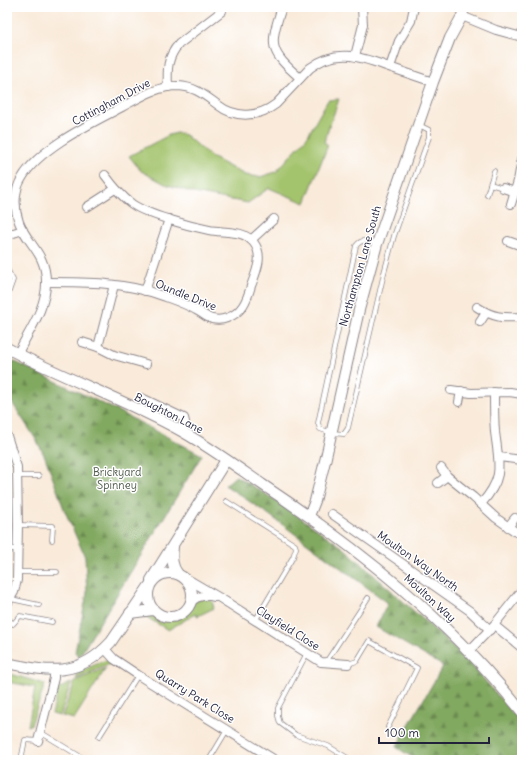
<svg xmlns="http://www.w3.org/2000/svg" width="529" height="767" font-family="Delius,sans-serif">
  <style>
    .green { fill: #a3c36c; stroke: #627254 }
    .forest { fill: url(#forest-firs); stroke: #52664e }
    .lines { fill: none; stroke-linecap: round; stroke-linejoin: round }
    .service-casing { stroke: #8e868a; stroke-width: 5.5 }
    .minor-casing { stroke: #8e868a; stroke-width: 10 }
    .tertiary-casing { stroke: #8e868a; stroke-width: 12 }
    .service { stroke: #fff; stroke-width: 4 }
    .minor { stroke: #fff; stroke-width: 8 }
    .tertiary { stroke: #fff; stroke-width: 10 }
    .labels { text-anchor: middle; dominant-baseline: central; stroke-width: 3; stroke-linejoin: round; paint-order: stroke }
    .street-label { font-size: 11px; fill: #22223b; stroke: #fff }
    .park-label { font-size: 11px; fill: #4f5a4c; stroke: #fff }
  </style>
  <defs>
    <pattern id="forest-firs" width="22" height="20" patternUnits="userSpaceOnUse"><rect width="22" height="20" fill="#82a960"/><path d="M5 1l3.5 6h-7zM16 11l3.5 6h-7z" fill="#6a8950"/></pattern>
  </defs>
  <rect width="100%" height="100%" fill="#fff"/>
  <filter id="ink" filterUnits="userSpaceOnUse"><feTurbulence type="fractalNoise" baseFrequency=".025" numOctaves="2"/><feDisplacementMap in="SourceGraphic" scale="8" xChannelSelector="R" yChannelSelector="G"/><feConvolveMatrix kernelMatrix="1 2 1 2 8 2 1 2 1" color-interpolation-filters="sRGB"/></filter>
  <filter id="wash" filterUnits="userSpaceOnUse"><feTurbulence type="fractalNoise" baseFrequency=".012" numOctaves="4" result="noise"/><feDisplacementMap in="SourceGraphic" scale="16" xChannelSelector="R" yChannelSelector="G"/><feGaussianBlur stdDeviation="0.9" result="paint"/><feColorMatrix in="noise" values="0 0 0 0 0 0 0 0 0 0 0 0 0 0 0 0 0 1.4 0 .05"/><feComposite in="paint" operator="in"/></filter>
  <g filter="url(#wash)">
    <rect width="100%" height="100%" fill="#f9ead9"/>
    <!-- green -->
    <g class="green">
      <path d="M339 99 324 142 328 145 305 203 269 188 248 203 194 193 165 184 141 171 129 156 169 135 177 133 185 135 213 158 245 175 260 177 276 172 307 137 328 100Z"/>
      <path d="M206 598 212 601 214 608 198 616 195 614 168 630 143 615C155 613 162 624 176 619 186 616 187 607 194 602 196 600 202 599 206 598Z"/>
      <path d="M106 660 111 661 116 668 110 664 76 679 78 672Z"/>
      <path d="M106 668 74 719 62 716 75 681Z"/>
      <path d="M7 673 45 684 31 725 28 726 35 687 7 682Z"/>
      <path d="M71 683 60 716 52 714 58 689Z"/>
    </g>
    <!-- forest -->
    <g class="forest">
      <path d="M7 358 114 409 202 455 79 657 75 652 87 593 85 557 64 509 45 457 37 441 7 395Z"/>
      <path d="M236 476 277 501 345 549 465 657 522 724V753L510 760H416L396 747 443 666 376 627 388 603 268 514 225 485Z"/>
    </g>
  </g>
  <g filter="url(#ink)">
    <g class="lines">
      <!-- service casing -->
      <g class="service-casing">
        <g id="service">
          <path d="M490 184 503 188"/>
          <path d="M487 195 494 171"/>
          <path d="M376 244C369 241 362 238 356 246L318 423 320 429 332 433 344 434 348 428 384 273 394 236 429 137V130L419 125"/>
          <path d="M7 269 13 280 7 297"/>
          <path d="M17 476H39"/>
          <path d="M226 501 295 545 296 548 293 557 255 621"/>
          <path d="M18 525 53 526 52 540"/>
          <path d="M7 549H18"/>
          <path d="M18 572H57"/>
          <path d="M11 599 39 605"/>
          <path d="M7 617 13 624 20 616 52 622"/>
          <path d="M307 653 278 708V716L280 723 296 735 328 746 351 760"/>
          <path d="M326 662 368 598"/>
          <path d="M348 664 357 661 369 641 417 668 388 727"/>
          <path d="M40 732 86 760"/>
          <path d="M99 737 138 675"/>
          <path d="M21 760 25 740 38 741"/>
          <path d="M209 760 227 730"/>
        </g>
      </g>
      <!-- minor casing -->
      <g class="minor-casing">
        <g id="minor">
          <path d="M282 7C269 46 269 51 300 78"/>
          <path d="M462 16 496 30 522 37"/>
          <path d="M355 56 363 25 362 7"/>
          <path d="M390 67 399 41 411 21 414 7"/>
          <path d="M168 87C167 70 167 57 179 44L222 11"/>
          <path d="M503 188 515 192"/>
          <path d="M511 204 518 181 522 159"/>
          <path d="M87 207 115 189"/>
          <path d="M7 235 23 230"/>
          <path d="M251 240 274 219"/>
          <path d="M508 241 522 246"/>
          <path d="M46 282C86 282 125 282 163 296 174 300 186 304 196 310 202 313 206 317 212 319 217 320 222 320 227 318 242 313 247 300 251 286 256 272 264 256 254 243 243 229 224 233 209 230 189 226 148 215 132 204 121 196 113 186 105 175"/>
          <path d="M145 291 169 219"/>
          <path d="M477 307C494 318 503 318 522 317"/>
          <path d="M480 322 486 313"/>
          <path d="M82 342 98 347 114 355 146 364"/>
          <path d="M98 347 114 285"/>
          <path d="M18 353C29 331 47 307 46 281 46 253 27 244 19 222 14 208 14 190 22 178 39 148 92 123 122 107 139 98 157 86 178 86 196 87 204 95 218 105 236 119 259 117 276 104L310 68C337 47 361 57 389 67 404 72 418 77 433 82"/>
          <path d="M451 390 471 393 510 392 522 394"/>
          <path d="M142 398 184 418 185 422 183 432"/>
          <path d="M459 402 461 391"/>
          <path d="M7 436 17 467 18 525 17 580 14 592 7 604"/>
          <path d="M499 457 522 460"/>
          <path d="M441 468 447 476 473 497 496 518 516 532"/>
          <path d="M438 483 447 476"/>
          <path d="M481 504C505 477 499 465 495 432 494 419 494 405 494 392"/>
          <path d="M332 514 470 611 490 630"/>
          <path d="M508 527 515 518"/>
          <path d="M184 577 220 598 321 662 348 664"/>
          <path d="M192 601C199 595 206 595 215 597"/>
          <path d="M494 625 522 648"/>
          <path d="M105 649 114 659 138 675 275 760"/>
          <path d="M469 651 494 625 522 590"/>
          <path d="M38 741 54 678V670"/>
        </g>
      </g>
      <!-- tertiary casing -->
      <g class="tertiary-casing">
        <g id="tertiary">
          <path d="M7 348C64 379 127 400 183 432 211 448 237 467 263 485 359 549 450 621 522 712"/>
          <path d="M309 516 315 501 326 457 359 310 377 244 433 82 450 38 462 16 464 7"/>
          <path d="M173 547C172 558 171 565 178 574"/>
          <circle cx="170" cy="595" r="22"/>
          <path d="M151 580 226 460"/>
          <path d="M130 613 153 610"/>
          <path d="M7 663C50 672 78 678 111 642L149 586"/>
        </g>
      </g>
      <!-- service -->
      <use href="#service" class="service"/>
      <!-- minor -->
      <use href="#minor" class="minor"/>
      <!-- tertiary -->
      <use href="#tertiary" class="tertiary"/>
    </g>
  </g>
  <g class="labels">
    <!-- street labels -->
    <g class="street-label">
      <text transform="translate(111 102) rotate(-28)">Cottingham Drive</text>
      <text transform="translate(360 266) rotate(-74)">Northampton Lane South</text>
      <text transform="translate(186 295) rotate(22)">Oundle Drive</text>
      <text transform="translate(169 413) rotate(27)">Boughton Lane</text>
      <text transform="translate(418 561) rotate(35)">Moulton Way North</text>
      <text transform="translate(430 598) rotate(42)">Moulton Way</text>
      <text transform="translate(288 628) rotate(32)">Clayfield Close</text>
      <text transform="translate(195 696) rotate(32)">Quarry Park Close</text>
    </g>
    <!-- park labels -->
    <g class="park-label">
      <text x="117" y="472">Brickyard<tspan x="117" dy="13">Spinney</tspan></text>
    </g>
  </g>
  <!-- margin -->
  <rect width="529" height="767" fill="none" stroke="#fff" stroke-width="24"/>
  <!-- scale -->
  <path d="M379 737v6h110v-6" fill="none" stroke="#22223b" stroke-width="2"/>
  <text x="385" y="737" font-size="12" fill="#22223b" stroke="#ffffff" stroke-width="3" paint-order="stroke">100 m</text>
</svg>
